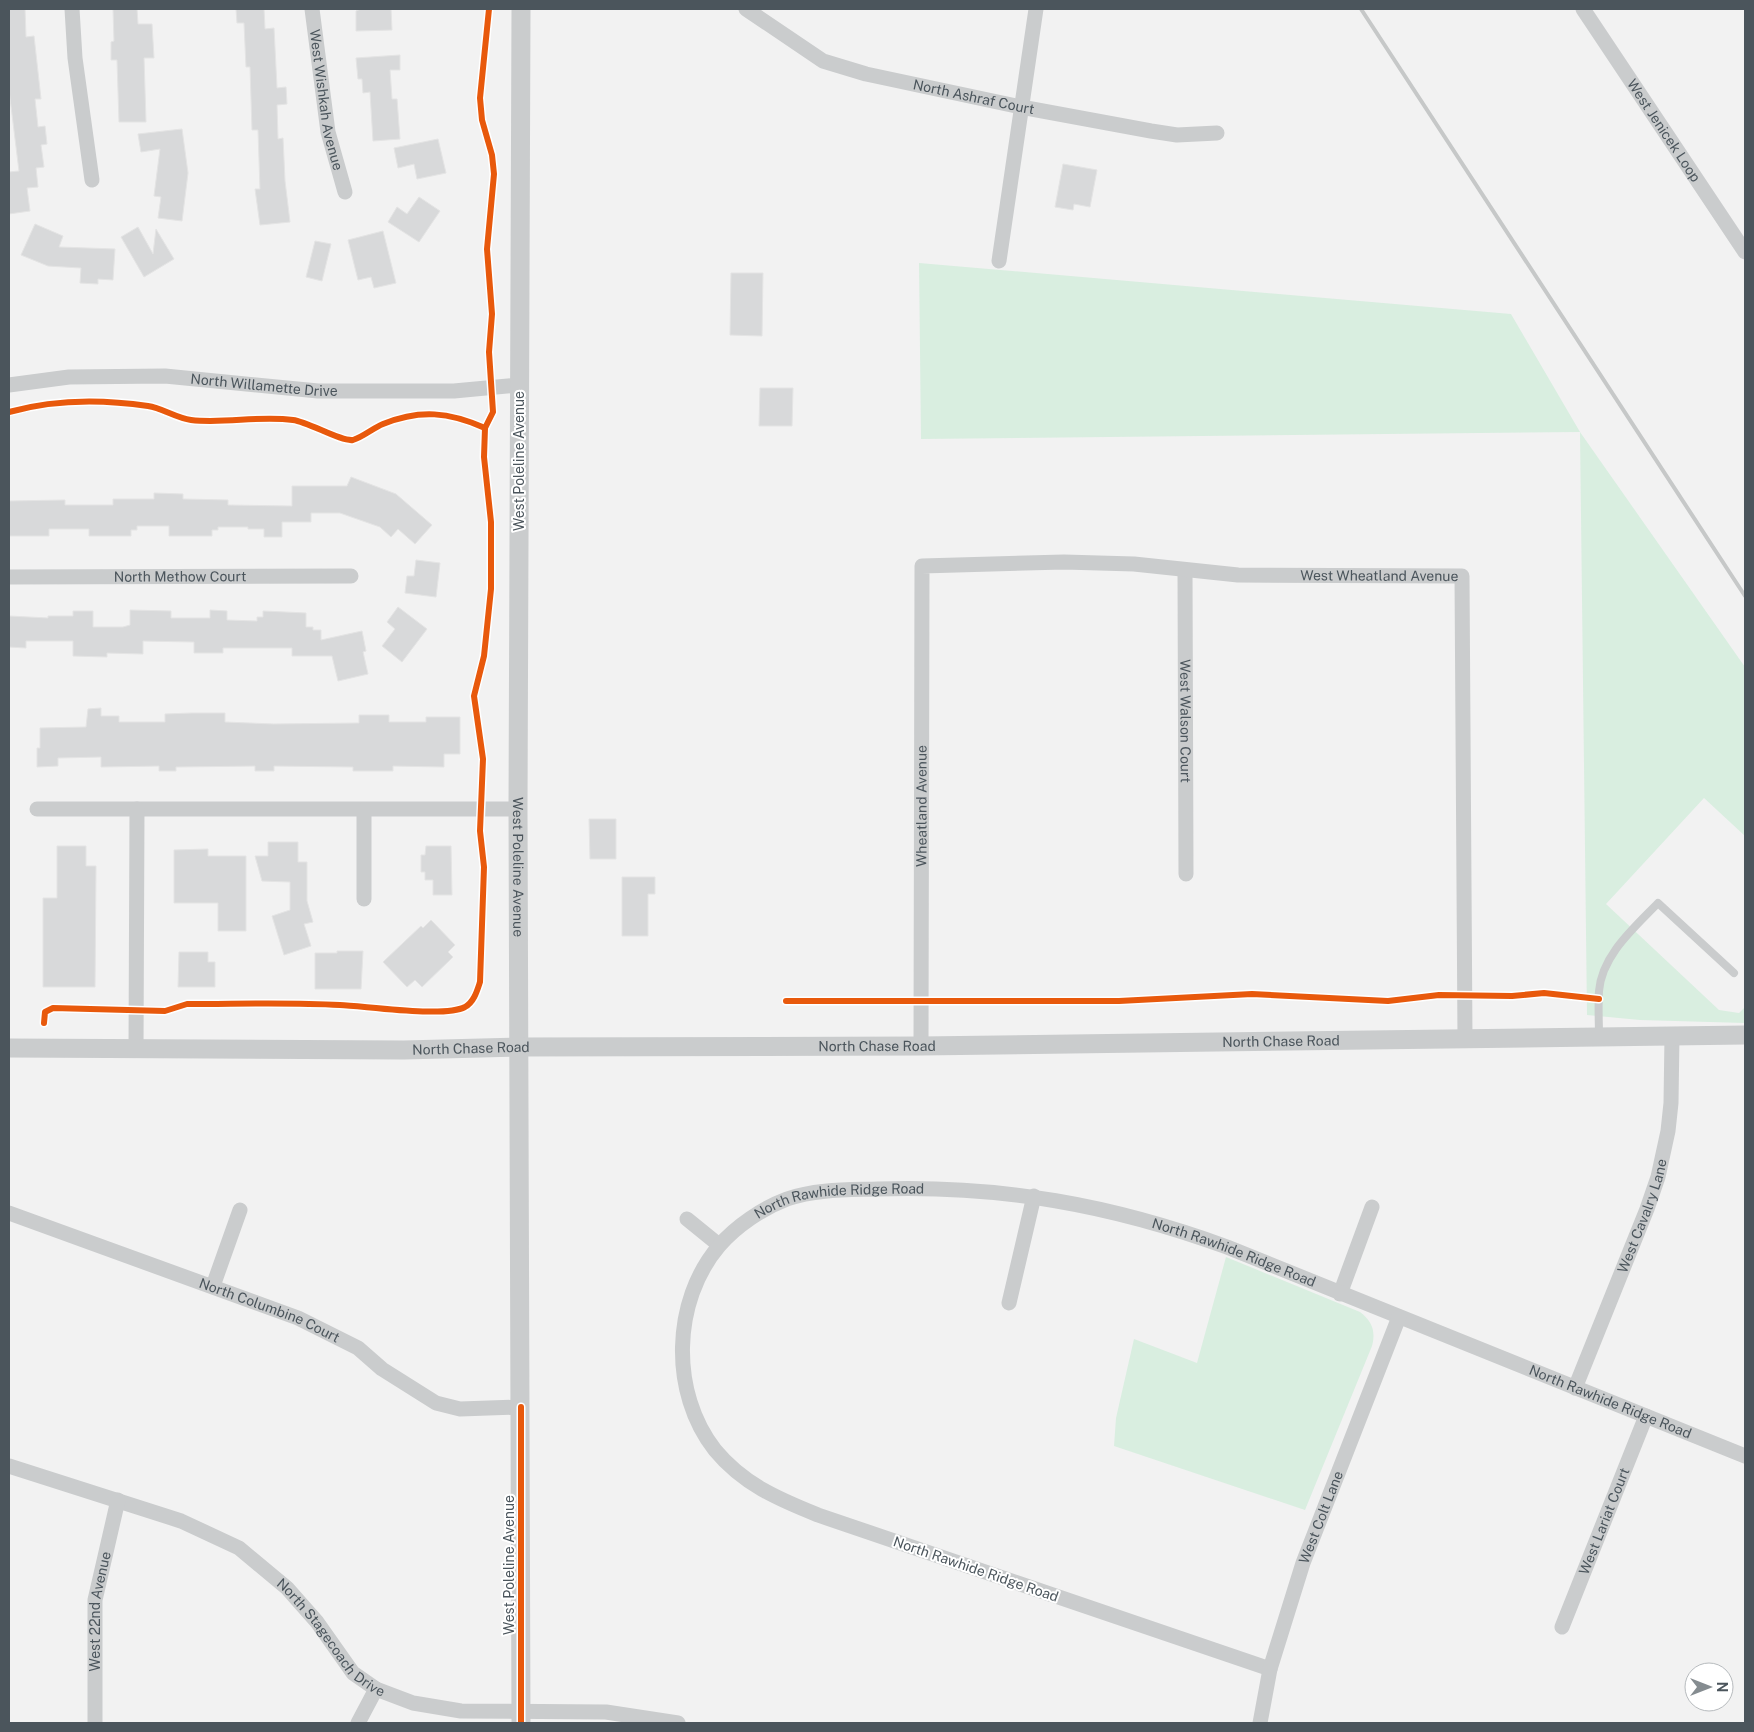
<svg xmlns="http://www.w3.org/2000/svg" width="1754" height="1732" font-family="'Public Sans',sans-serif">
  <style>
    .green { fill: #d9eee0 }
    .building { fill: #d8d9da; stroke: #e4e4e4 }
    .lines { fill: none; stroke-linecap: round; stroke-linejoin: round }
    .service { stroke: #cacccd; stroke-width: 8 }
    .minor { stroke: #cacccd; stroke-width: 15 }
    .tertiary { stroke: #cacccd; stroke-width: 19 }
    .rail { stroke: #c6c8c8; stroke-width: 4 }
    .cycleway-casing { stroke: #fff; stroke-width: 9 }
    .cycleway { stroke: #e8590c; stroke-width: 6 }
    .labels { text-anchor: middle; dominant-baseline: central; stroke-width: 4; stroke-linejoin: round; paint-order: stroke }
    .street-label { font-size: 14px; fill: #4b555c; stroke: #fff }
  </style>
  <rect width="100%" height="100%" fill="#f2f2f2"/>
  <!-- green -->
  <g class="green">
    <path d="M919 263 1511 314 1580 432 1745 667V836L1704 798 1606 904 1719 1010 1739 1013 1745 1007V1023L1640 1020 1587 1015 1580 432 921 439Z"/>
    <path d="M1226 1257 1360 1312C1372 1321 1376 1331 1372 1346L1305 1510 1114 1446 1116 1418 1134 1339 1197 1363Z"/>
  </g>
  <!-- building -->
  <g class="building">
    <path d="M9 9H25L26 37 34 36 41 99H35L38 127 45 126 47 144 41 145 44 167 36 168 38 187 27 188 30 211 9 214V172L19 171 9 90Z"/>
    <path d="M113 9H137L138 24H152L154 58H144L146 122H119L117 60H111V42L114 41Z"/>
    <path d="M236 9H264L265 29 274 28 277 88 286 87 287 104 277 105 278 139 283 138 285 181 290 222 260 225 255 189H260L258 130H252L250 67H246L244 23H237Z"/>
    <path d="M361 9H391L392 30 356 31V11Z"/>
    <path d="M400 55V70H390L392 99H397L400 139 373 141 370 92 363 93 362 79H358L356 58Z"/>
    <path d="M182 129 188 173 182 221 158 218 161 197 154 196 160 149 141 152 138 134Z"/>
    <path d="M438 139 446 173 417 179 414 164 398 168 394 148Z"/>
    <path d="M1063 164 1097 170 1090 207 1074 204 1073 210 1055 207Z"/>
    <path d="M419 197 440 211 419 242 388 222 397 207 407 214Z"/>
    <path d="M35 224 63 236 59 247 115 249 113 280 98 279V284L80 283 81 268 48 266 21 255Z"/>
    <path d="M138 227 153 254 156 229 174 259 144 277 121 237Z"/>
    <path d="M383 231 396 283 374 288 371 277 358 280 348 240Z"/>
    <path d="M315 241 331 244 322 281 306 277Z"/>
    <path d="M731 273H763L762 336 730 335Z"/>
    <path d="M760 388H793L792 426H759Z"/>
    <path d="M351 477 396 494 432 525 415 544 398 529 391 537 380 527 340 513H311V522H282V537H264V529H248V527H218V530H212V536H169V526H137V530H131V536H89V529H49V536H9V501L65 500V505H113V499H154V493L183 494V499L228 500V505L292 506V486H347Z"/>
    <path d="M416 560 440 563 436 597 405 593 407 576H414Z"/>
    <path d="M398 607 427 629 402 662 382 646 395 629 387 622Z"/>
    <path d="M130 610 171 611V618H210V610L227 611V620L257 621V617H263V611L306 613V627H313V630H321V640L362 631 366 651 363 652 368 674 338 681 332 656H292V648H223V653H194V642L143 641V654L107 653V657L73 656V641H26V648L9 647V616L48 618V616H73V611H93V627H123L130 625Z"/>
    <path d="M101 708V716H119V722H165V714L192 713H225V722L274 724 359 723V715H389V722H426V717H460V754H444V767L393 766V771H353V767L274 766V771H255V766L176 767V771H159V766L101 767V757L58 758V766L37 767V748H40V728L86 727 88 709Z"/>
    <path d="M589 819H616V859H590Z"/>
    <path d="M268 842H298V862H307V901L313 922 304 924 311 946 284 955 272 916 290 910V882L262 881 255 856H268Z"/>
    <path d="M57 846H86V866H96L95 987H43V898H57Z"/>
    <path d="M426 846H451L452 895H433V880H425V872H421V855H425Z"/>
    <path d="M208 849V856H246V931H218V903H174V850Z"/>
    <path d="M622 877H655V894H648V936H622Z"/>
    <path d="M431 920 455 945 448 952 453 957 422 987 415 980 407 987 383 962 421 926 423 928Z"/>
    <path d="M337 951H363L361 989H315V953H337Z"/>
    <path d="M179 952H208V962H215V987H178Z"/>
  </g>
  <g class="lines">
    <!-- service -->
    <path class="service" d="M1599 1037C1599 1022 1598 1006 1599 991 1602 955 1634 928 1658 903L1734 973"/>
    <!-- minor -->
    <g class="minor">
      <path d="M72 9 75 58 92 180"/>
      <path id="s1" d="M312 9 328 132 345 192"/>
      <path id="s2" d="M746 9 823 61 866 74 1021 107 1151 131 1177 135 1217 133"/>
      <path id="s3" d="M1583 9 1745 252"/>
      <path d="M999 261 1036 9"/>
      <path id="s4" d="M9 385 69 377 165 376 318 391H454L519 385"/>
      <path id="s5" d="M1185 570 1186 874"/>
      <path id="s6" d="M9 577 351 576"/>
      <path d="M37 809H518"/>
      <path d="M364 899V810"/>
      <path id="s7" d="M921 1046 922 566 1064 562 1134 564 1238 575 1462 576 1465 1040"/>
      <path d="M136 1049 137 809"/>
      <path id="s8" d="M9 1213 298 1318 358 1348 382 1369 436 1403 460 1409 521 1407"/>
      <path d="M687 1219 719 1245"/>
      <path d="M213 1286 240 1210"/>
      <path d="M1340 1294 1372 1207"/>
      <path d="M1009 1303 1034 1196"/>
      <path id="s9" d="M1575 1388 1647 1209 1658 1177 1668 1131 1671 1103 1672 1036"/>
      <path id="s10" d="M9 1466 181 1521 239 1548 287 1588 317 1622 353 1673 376 1689 413 1703 461 1711 606 1712 678 1723"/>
      <path id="s11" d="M1562 1627 1646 1416"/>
      <path id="s12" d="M1270 1669 818 1515C778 1499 743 1484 715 1450 670 1393 672 1301 719 1246 736 1226 763 1208 787 1199 816 1189 848 1190 878 1189 1001 1185 1112 1205 1227 1247L1745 1456"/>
      <path id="s13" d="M95 1723V1600L118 1500"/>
      <path d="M358 1723 376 1689"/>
      <path id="s14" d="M1260 1723 1270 1669 1303 1563 1399 1317"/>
    </g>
    <!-- tertiary -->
    <g class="tertiary">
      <path id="s15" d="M521 9 518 809 521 1723"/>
      <path id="s16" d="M9 1048 404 1050 518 1047 921 1046 1745 1035"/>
    </g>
    <!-- rail -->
    <path class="rail" d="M1361 9 1745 596"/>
    <!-- cycleway casing -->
    <g class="cycleway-casing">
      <g id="cycleway">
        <path d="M9 412C55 399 101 399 148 406 162 408 176 418 191 420 226 424 259 415 293 420 309 422 341 442 353 440 363 437 373 428 383 424 420 409 449 412 485 428"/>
        <path d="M786 1001H1119L1252 994 1388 1001 1439 995 1512 996 1544 993 1599 999"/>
        <path d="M44 1023 45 1012 53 1008 165 1011 187 1004C238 1004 289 1002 340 1005 365 1006 444 1018 465 1007 474 1002 477 991 480 982L484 867 480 831 483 759 474 696 484 656 491 589V522L484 457 485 428 493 412 489 352 492 314 487 249 494 174 492 155 482 120 480 98 489 9"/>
        <path d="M521 1407V1723"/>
      </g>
    </g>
    <!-- cycleway -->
    <use href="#cycleway" class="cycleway"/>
  </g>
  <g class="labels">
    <!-- street labels -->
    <g class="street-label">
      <text stroke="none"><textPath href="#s2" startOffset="248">North Ashraf Court</textPath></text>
      <text stroke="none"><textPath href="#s1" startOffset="92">West Wishkah Avenue</textPath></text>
      <text stroke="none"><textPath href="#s3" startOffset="146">West Jenicek Loop</textPath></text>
      <text stroke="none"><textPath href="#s4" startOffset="256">North Willamette Drive</textPath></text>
      <text transform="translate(519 461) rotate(-90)">West Poleline Avenue</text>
      <text stroke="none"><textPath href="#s6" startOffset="171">North Methow Court</textPath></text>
      <text stroke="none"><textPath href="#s7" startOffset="938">West Wheatland Avenue</textPath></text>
      <text stroke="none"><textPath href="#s5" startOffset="151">West Walson Court</textPath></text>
      <text stroke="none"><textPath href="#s7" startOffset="240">Wheatland Avenue</textPath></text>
      <text stroke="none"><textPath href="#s15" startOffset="858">West Poleline Avenue</textPath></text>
      <text stroke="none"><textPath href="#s16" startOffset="1272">North Chase Road</textPath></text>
      <text stroke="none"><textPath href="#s16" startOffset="868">North Chase Road</textPath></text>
      <text stroke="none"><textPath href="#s16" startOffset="462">North Chase Road</textPath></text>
      <text stroke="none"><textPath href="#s12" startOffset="955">North Rawhide Ridge Road</textPath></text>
      <text stroke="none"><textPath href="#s9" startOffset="185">West Cavalry Lane</textPath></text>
      <text stroke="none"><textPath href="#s12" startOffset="1360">North Rawhide Ridge Road</textPath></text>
      <text stroke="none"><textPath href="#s8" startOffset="278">North Columbine Court</textPath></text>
      <text stroke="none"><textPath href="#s12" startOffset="1765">North Rawhide Ridge Road</textPath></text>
      <text stroke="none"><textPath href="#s14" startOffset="215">West Colt Lane</textPath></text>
      <text stroke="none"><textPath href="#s11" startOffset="114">West Lariat Court</textPath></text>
      <text transform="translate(509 1565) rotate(-90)">West Poleline Avenue</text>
      <text transform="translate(976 1569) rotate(19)">North Rawhide Ridge Road</text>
      <text stroke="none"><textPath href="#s13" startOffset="112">West 22nd Avenue</textPath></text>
      <text stroke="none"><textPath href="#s10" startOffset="374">North Stagecoach Drive</textPath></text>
    </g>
  </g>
  <!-- border -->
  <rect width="1754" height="1732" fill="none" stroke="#4b555c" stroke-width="20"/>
  <!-- north arrow -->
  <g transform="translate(1709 1687) rotate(90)"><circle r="24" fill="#ffffff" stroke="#b7bbbe"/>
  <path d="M0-4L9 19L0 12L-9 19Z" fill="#858c90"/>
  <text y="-8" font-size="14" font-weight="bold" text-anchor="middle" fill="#4b555c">N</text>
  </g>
</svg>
